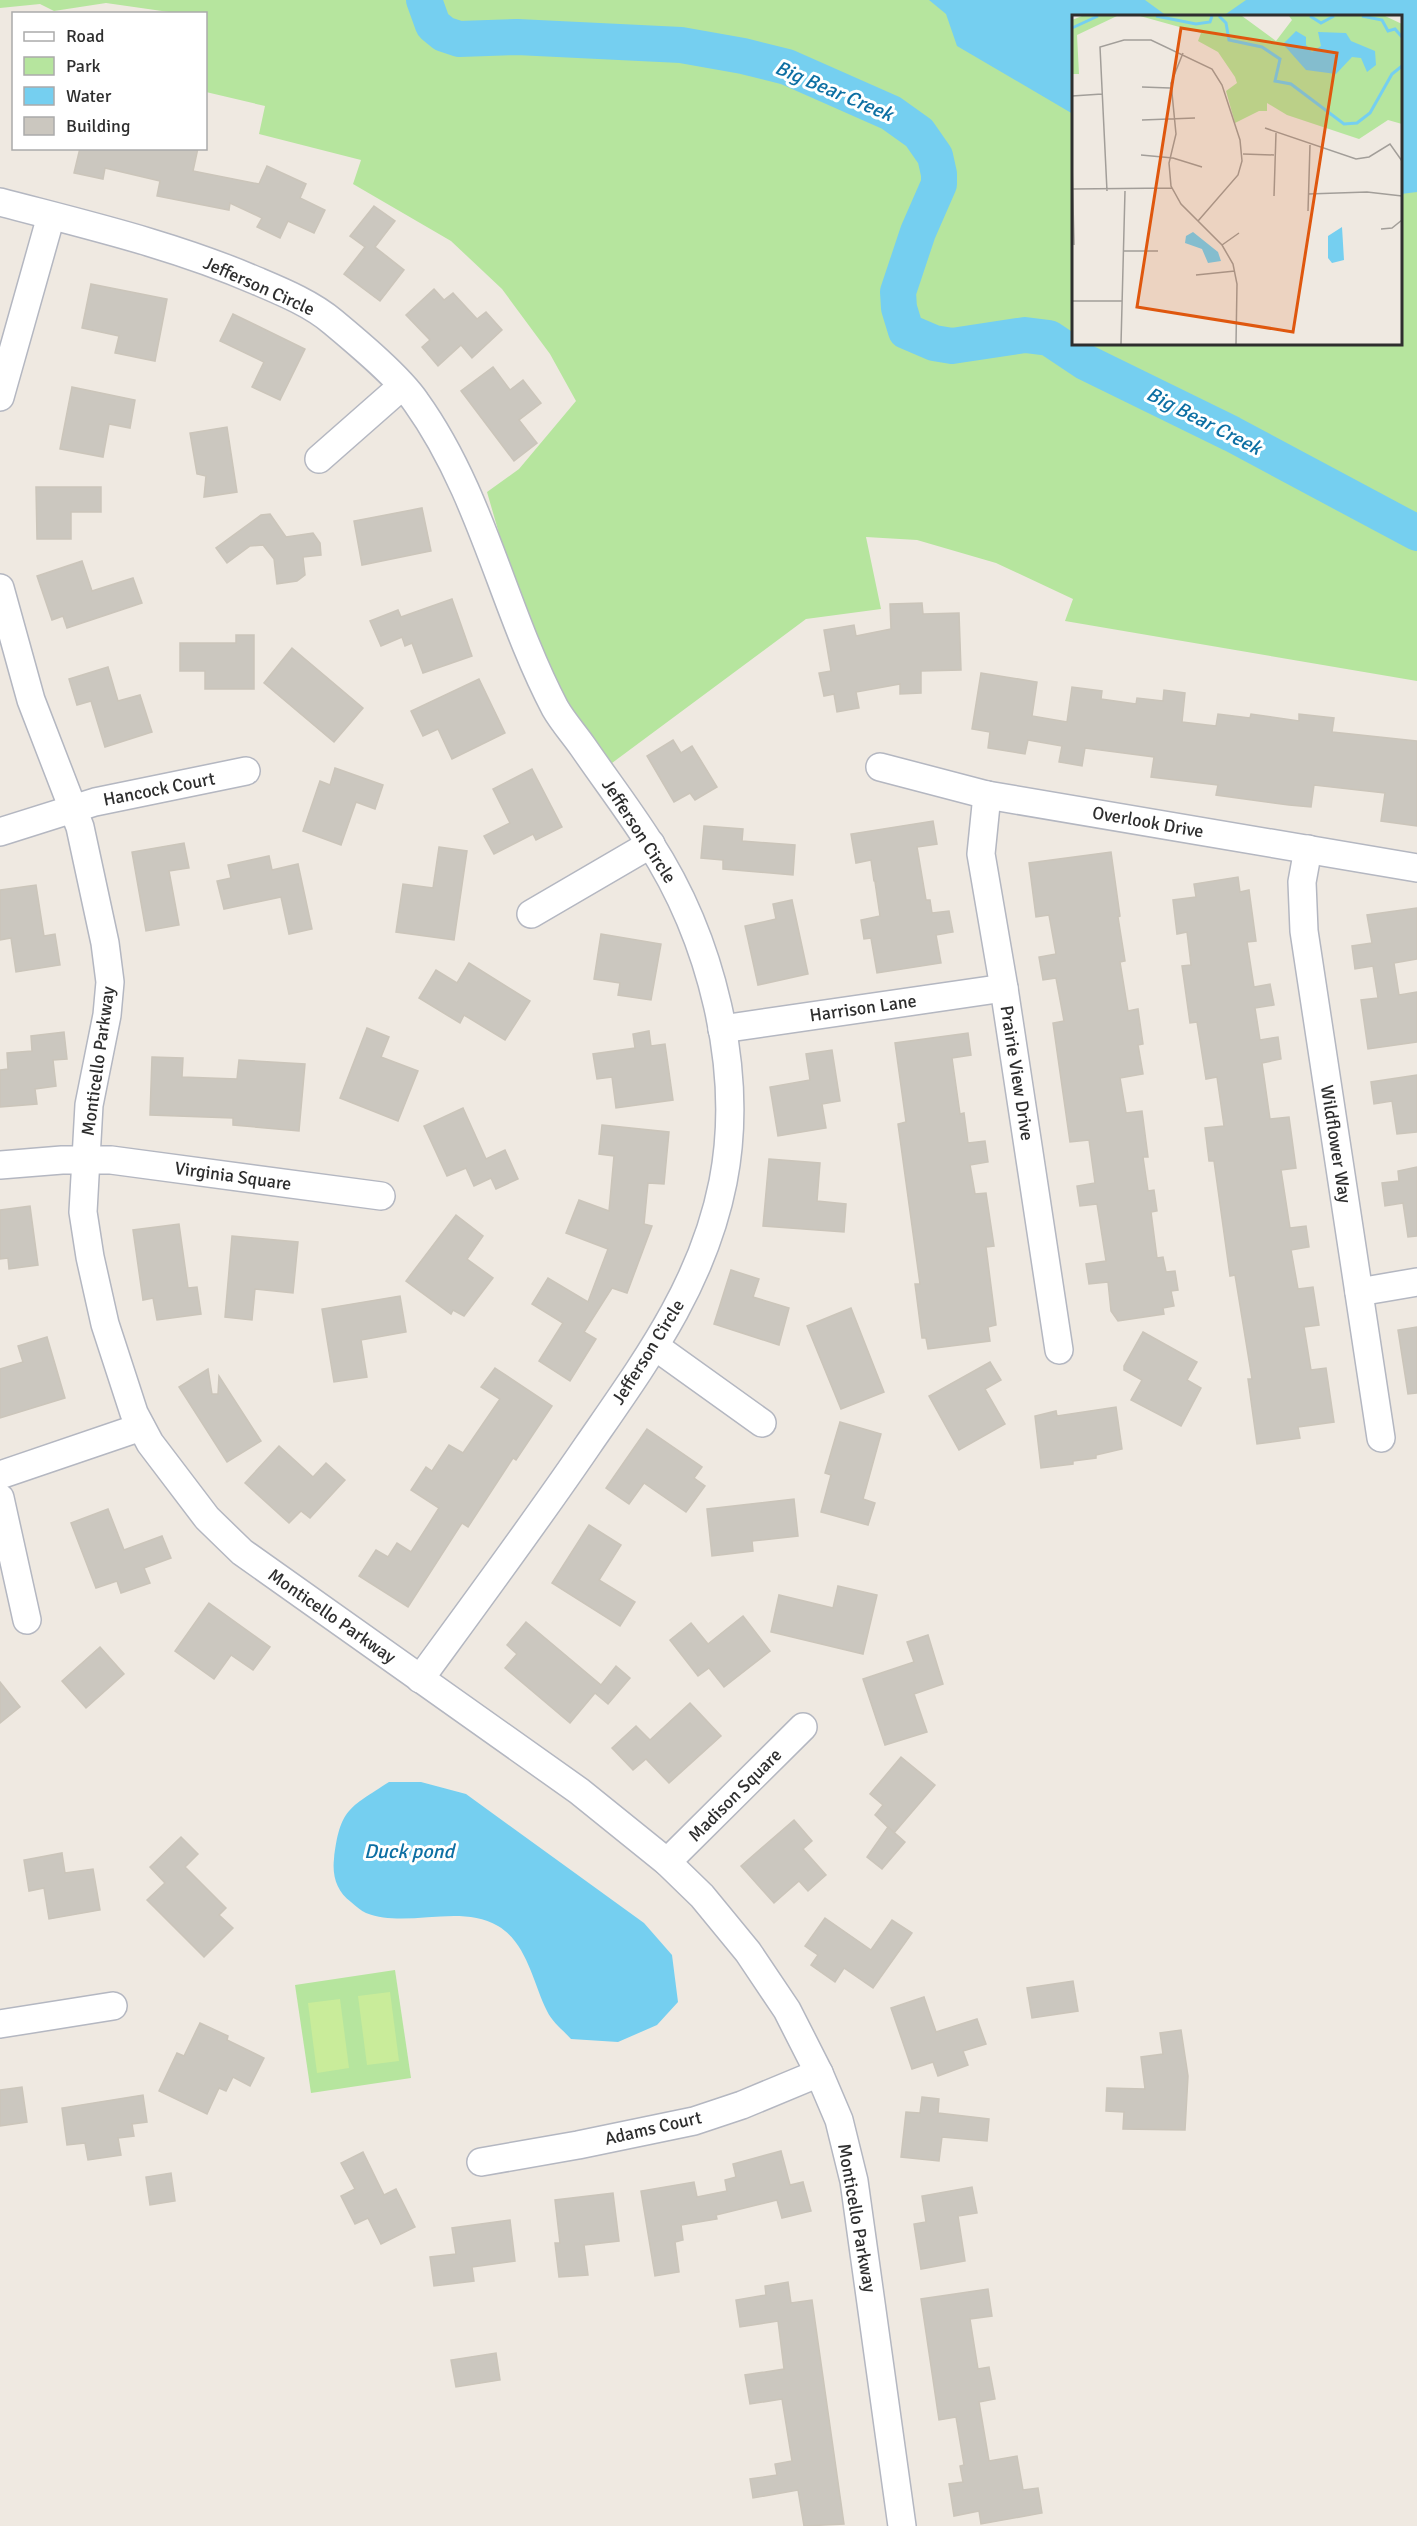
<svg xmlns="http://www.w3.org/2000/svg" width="1417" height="2526" font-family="Signika,sans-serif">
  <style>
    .green { fill: #b6e59e; fill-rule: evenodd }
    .pitch { fill: #c9ec9a }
    .water { fill: #75cff0 }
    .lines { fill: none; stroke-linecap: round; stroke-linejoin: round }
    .river { stroke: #75cff0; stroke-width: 36 }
    .building { fill: #cbc7bf; stroke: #cbc5ba; stroke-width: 1.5 }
    .minor-casing { stroke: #b4b7c1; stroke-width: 30 }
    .minor { stroke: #fff; stroke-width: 27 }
    .labels { text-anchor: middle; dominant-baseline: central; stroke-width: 6; stroke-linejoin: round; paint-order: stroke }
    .street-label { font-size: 18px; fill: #2e2e2e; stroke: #fff }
    .water-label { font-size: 20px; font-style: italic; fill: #0d6fa3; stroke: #fff }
    .inset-river { fill: none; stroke: #75cff0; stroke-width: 3 }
    .inset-road { fill: none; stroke: #a29e99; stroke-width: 1.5 }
    .view { fill: #df570e; fill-opacity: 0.15; stroke: #df570e; stroke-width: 3 }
    .inset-edge { fill: none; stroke: #2e2e2e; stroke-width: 3 }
  </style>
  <rect width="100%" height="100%" fill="#efe9e1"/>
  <!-- green -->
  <g class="green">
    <path d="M0 0H1417V681L1065 621 1073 599 996 563 917 540 866 537 881 609 806 619 612 763 567 714 511 575 487 492 519 469 576 401 550 354 502 289 451 241 353 184 361 160 259 134 265 106 206 92V14L176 13 106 3 54 11 40 4 0 8ZM1074 16H1400V344H1074Z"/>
    <path d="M395 1970 411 2078 311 2093 295 1985Z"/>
  </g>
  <!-- pitch -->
  <g class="pitch">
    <path d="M390 1992 399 2061 367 2065 358 1996Z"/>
    <path d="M340 1999 349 2068 317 2073 308 2003Z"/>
  </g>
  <!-- water -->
  <g class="water">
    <path d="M929 0H1145L1167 16H1074L1073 114 957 46 946 14Z"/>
    <path d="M1246 0H1417V192L1401 194 1400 16H1223Z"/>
    <path d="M389 1782H421L466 1794 644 1923 672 1955 678 2002 657 2025 618 2042 571 2039C563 2030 552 2022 547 2011 533 1983 527 1943 498 1926 458 1903 408 1929 366 1913 361 1911 356 1906 351 1902 337 1892 332 1876 334 1859 340 1809 349 1808 389 1782Z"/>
  </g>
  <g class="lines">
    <!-- river -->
    <path class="river" d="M424 0 433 25 444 34 459 39 517 37 681 45 743 56 787 67 891 113 919 133 935 156 939 174V184L918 232 898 292 899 308 906 331 934 343 952 346 1025 335 1049 338 1085 362 1232 434 1417 533"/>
  </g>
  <!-- building -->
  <g class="building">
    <path d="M80 148H198L193 171 259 184 267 166 306 184 300 198 325 210 314 233 288 221 280 238 257 227 262 218 230 203 229 210 157 196 160 181 105 168 103 179 74 173Z"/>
    <path d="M374 206 395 221 375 247 404 270 380 301 344 274 365 247 350 236Z"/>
    <path d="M91 284 167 299 155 361 115 353 119 336 82 328Z"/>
    <path d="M434 289 444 300 453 293 477 319 486 312 502 330 472 358 461 345 438 366 422 347 430 340 406 315Z"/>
    <path d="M233 314 305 349 280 400 252 387 264 362 220 341Z"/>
    <path d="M493 367 510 390 523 380 541 403 519 420 537 443 514 461 461 391Z"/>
    <path d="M72 387 135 400 130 428 109 424 103 457 60 449Z"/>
    <path d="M227 427 237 492 204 497 206 476 197 474 190 433Z"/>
    <path d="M36 487H101V512H71V539H37Z"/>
    <path d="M422 508 431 551 362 565 354 521Z"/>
    <path d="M270 514 286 537 313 533 320 543 321 555 303 557 305 575 297 581 277 584 274 559 263 545 250 546 227 563 216 548 261 515Z"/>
    <path d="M82 561 92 591 133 578 142 603 67 628 63 616 52 620 37 576Z"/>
    <path d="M452 599 472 656 423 673 412 643 405 646 402 637 381 646 370 621 398 610 401 617Z"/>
    <path d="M922 603 923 614 959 613 961 670 921 671V693L900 694V684L856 692 859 708 837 712 834 694 824 696 819 673 831 671 824 630 854 625 856 636 891 629 890 604Z"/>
    <path d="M236 635H254V689H205V671H180V643H236Z"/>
    <path d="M292 648 363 708 334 742 264 683Z"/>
    <path d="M108 667 118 701 140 695 152 732 105 747 91 701 77 705 69 679Z"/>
    <path d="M981 673 1037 682 1032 716 1067 722 1072 687 1102 691 1101 699 1136 704 1137 698 1163 701 1164 690 1185 693 1182 722 1216 726 1218 714 1250 718 1251 714 1299 721V714L1334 718 1332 732 1417 741V826L1381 821 1385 793 1314 785 1311 807 1289 805 1216 795 1218 785 1151 777 1154 757 1085 748 1082 766 1059 762 1062 746 1028 740 1025 754 988 748 990 732 972 729Z"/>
    <path d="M479 679 505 733 452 759 438 729 423 736 411 711Z"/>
    <path d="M673 740 681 753 692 746 717 787 695 800 690 793 674 802 647 756Z"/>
    <path d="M335 768 383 785 375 809 356 802 341 845 303 831 320 781 330 785Z"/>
    <path d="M532 769 562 827 536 840 533 834 494 854 484 836 510 823 493 789Z"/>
    <path d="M933 821 937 844 917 847 926 900H930L932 913 949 911 953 932 936 935 941 963 877 973 871 938 864 939 861 920 880 916 875 882H877L874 881 871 860 856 863 851 834Z"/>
    <path d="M704 826 743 829 742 841 795 845 793 875 723 869V860L701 858Z"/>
    <path d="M184 843 189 868 169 871 179 925 146 931 132 852Z"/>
    <path d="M439 847 467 851 454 940 396 932 403 884 433 888Z"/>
    <path d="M1111 852 1120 916 1118 917 1125 961 1120 962 1128 1011 1138 1009 1143 1044 1138 1045 1143 1074 1120 1078 1126 1113 1142 1111 1148 1157H1143L1148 1191 1154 1190 1157 1211 1151 1212 1157 1258 1163 1257 1166 1272 1175 1271 1178 1290 1171 1291 1174 1306 1163 1308 1164 1314 1118 1321 1111 1311 1108 1282 1089 1284 1086 1264 1106 1261 1097 1204 1080 1206 1077 1186 1095 1183 1089 1140 1070 1142 1053 1023 1064 1021 1056 978 1043 980 1039 957 1056 954 1049 915 1036 917 1029 863Z"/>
    <path d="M269 856 272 870 298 864 312 929 289 934 281 897 224 909 217 881 231 878 228 865Z"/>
    <path d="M1238 877 1240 892 1249 890 1256 941 1247 942 1254 987 1270 984 1274 1005 1255 1008 1260 1040 1278 1037 1281 1059 1262 1063 1270 1119 1289 1117 1296 1168 1281 1170 1290 1228 1306 1226 1309 1247 1291 1250 1298 1289 1313 1287 1319 1325 1304 1327 1311 1370 1326 1368 1334 1422 1298 1427 1300 1438 1257 1444 1248 1379H1252L1235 1275 1230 1276 1214 1161H1209L1205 1128 1224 1126 1217 1077 1206 1079 1197 1022 1190 1023 1182 966 1191 965 1187 932 1177 934 1173 900 1196 897 1194 884Z"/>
    <path d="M36 885 44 936 55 934 60 965 16 972 11 938 0 940V890Z"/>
    <path d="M792 900 808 974 758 985 745 926 776 919 773 904Z"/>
    <path d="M1417 908V959L1394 963 1399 995 1417 992V1042L1368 1049 1361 1000 1378 998 1373 966 1355 969 1352 946 1372 943 1367 915Z"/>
    <path d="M601 934 661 944 651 1000 618 995 620 983 594 979Z"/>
    <path d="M469 963 530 1001 505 1040 464 1015 460 1023 419 998 436 970 457 983Z"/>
    <path d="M367 1028 389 1037 381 1057 418 1071 398 1121 340 1098Z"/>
    <path d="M649 1031 651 1046 665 1044 673 1100 616 1108 612 1077 597 1079 593 1054 635 1048 633 1034Z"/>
    <path d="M64 1032 67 1059 53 1060 56 1086 35 1089 37 1104 0 1107V1070L8 1069 7 1053 32 1051 31 1036Z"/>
    <path d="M968 1033 971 1055 952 1058 960 1114 964 1113 968 1143 985 1141 988 1162 970 1165 975 1194 986 1193 994 1246 986 1247 996 1325 988 1327 990 1341 928 1349 926 1338H922L915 1284H920L898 1124 906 1122 895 1043Z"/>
    <path d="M832 1050 840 1101 822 1104 826 1128 778 1136 770 1087 810 1080 806 1054Z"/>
    <path d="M152 1057 183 1058 182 1077 237 1079 239 1060 305 1064 299 1131 233 1125V1118L150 1115Z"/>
    <path d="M1417 1075V1132L1397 1134 1392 1101 1374 1104 1371 1082Z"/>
    <path d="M463 1108 486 1159 505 1150 518 1179 496 1189 491 1178 474 1186 466 1168 447 1176 424 1126Z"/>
    <path d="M602 1125 669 1132 664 1184 648 1183 644 1224 652 1226 627 1293 612 1288 584 1332 596 1339 570 1381 539 1361 563 1323 532 1304 548 1278 588 1302 608 1249 566 1233 579 1200 609 1211 614 1156 599 1154Z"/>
    <path d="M769 1159 820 1163 817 1201 846 1204 844 1232 763 1226Z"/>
    <path d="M1417 1167V1236L1408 1237 1403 1203 1385 1206 1382 1183 1399 1181 1398 1171Z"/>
    <path d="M30 1206 38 1265 9 1269 8 1258 0 1259V1210Z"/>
    <path d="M456 1215 483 1236 467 1259 493 1278 464 1316 453 1310 451 1314 406 1281Z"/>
    <path d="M179 1224 188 1288 197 1287 201 1314 157 1320 153 1298 143 1300 133 1230Z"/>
    <path d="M232 1236 298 1242 293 1293 255 1289 252 1320 225 1317Z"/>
    <path d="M731 1270 759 1279 753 1297 789 1308 779 1345 714 1324Z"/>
    <path d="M400 1296 406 1332 361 1340 367 1377 334 1382 322 1309Z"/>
    <path d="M851 1308 884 1392 841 1409 807 1326Z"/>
    <path d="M1417 1327V1393L1408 1394 1398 1330Z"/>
    <path d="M1143 1332 1197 1362 1187 1380 1201 1388 1181 1426 1131 1400 1142 1380 1124 1370V1366Z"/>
    <path d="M47 1337 65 1398 0 1418V1369L23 1362 18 1346Z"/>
    <path d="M990 1362 1001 1380 985 1389 1005 1424 959 1450 929 1396Z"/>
    <path d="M495 1368 552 1406 516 1460 513 1458 468 1527 462 1523 408 1607 359 1576 376 1550 388 1557 397 1543 411 1552 439 1508 411 1490 426 1467 432 1471 449 1445 463 1453 500 1399 481 1387Z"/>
    <path d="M208 1369 212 1394H218L219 1376 261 1441 227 1462 179 1387Z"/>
    <path d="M1116 1407 1122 1449 1096 1455V1458L1073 1461V1464L1041 1468 1035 1416 1056 1411 1057 1416Z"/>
    <path d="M840 1422 881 1434 863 1499 875 1503 868 1525 821 1512 831 1475 825 1473Z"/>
    <path d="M647 1429 702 1467 694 1478 705 1486 686 1512 644 1483 629 1504 606 1488Z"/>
    <path d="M279 1446 313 1477 326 1463 345 1480 310 1518 301 1511 289 1523 245 1483Z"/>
    <path d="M794 1499 798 1536 752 1541 753 1551 712 1556 707 1509Z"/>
    <path d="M108 1509 124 1550 162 1536 171 1558 144 1568 150 1583 121 1593 117 1581 96 1588 71 1523Z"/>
    <path d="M589 1525 621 1545 599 1580 635 1602 620 1626 552 1583Z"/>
    <path d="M838 1586 877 1595 863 1654 771 1632 779 1595 833 1608Z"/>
    <path d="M209 1603 270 1647 253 1670 231 1655 214 1679 175 1651Z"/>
    <path d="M743 1616 770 1651 724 1687 709 1668 698 1676 670 1640 691 1623 708 1644Z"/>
    <path d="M526 1622 601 1685 616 1666 630 1678 608 1704 595 1693 570 1723 505 1668 517 1654 507 1645Z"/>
    <path d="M928 1635 943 1684 914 1694 927 1732 885 1745 863 1679 914 1662 907 1642Z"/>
    <path d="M100 1647 124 1674 86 1708 62 1681Z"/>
    <path d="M0 1682 20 1707 0 1723Z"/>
    <path d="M690 1703 721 1736 669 1783 646 1759 633 1770 612 1748 636 1726 650 1740Z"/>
    <path d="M901 1757 935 1785 894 1833 875 1815 883 1805 870 1794Z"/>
    <path d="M794 1820 812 1841 803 1849 826 1875 808 1891 799 1881 774 1903 741 1866Z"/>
    <path d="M888 1827 905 1842 882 1869 867 1857Z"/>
    <path d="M181 1837 198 1854 185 1867 226 1908 219 1915 233 1928 204 1957 147 1900 165 1883 150 1867Z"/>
    <path d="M62 1853 65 1873 93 1869 100 1910 49 1919 44 1888 29 1891 24 1860Z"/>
    <path d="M825 1918 871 1950 892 1920 912 1933 873 1988 844 1968 835 1982 811 1965 818 1955 805 1946Z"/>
    <path d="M1073 1981 1078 2011 1032 2018 1027 1988Z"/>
    <path d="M924 1997 936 2032 977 2019 986 2044 963 2051 968 2065 938 2076 933 2062 912 2069 891 2008Z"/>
    <path d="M200 2023 228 2036 227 2040 264 2058 250 2086 233 2077 226 2091 219 2088 207 2114 159 2091 177 2053 184 2056Z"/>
    <path d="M1181 2030 1188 2076 1185 2130 1123 2129 1124 2112 1106 2111 1107 2088 1145 2089 1141 2057 1163 2054 1160 2033Z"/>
    <path d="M22 2087 27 2122 0 2126V2090Z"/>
    <path d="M143 2095 147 2122 132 2124 134 2136 118 2138 121 2155 88 2160 85 2143 67 2145 62 2108Z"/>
    <path d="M922 2097 939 2099 938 2113 989 2119 987 2141 942 2137 939 2161 901 2157 906 2112 920 2113Z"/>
    <path d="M781 2151 790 2185 803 2182 811 2211 782 2218 777 2200 716 2215 717 2219 681 2225 683 2240 675 2242 679 2272 655 2276 641 2191 694 2182 697 2197 727 2191 725 2180 736 2177 733 2164Z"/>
    <path d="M363 2152 384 2195 396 2189 415 2227 381 2244 368 2218 355 2224 341 2196 355 2189 341 2163Z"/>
    <path d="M171 2173 175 2201 150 2205 146 2177Z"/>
    <path d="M972 2187 977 2213 958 2216 965 2261 921 2269 914 2224 926 2222 922 2196Z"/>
    <path d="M613 2193 619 2241 584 2245 588 2275 559 2277 555 2243H560L555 2200Z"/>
    <path d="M510 2220 515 2261 472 2267 474 2281 434 2286 430 2257 456 2254 452 2228Z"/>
    <path d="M788 2282 791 2303 812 2300 844 2524 804 2526 798 2490 753 2498 750 2479 777 2475 775 2464 792 2461 782 2399 750 2404 745 2375 784 2369 778 2321 740 2327 736 2300 766 2295 765 2286Z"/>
    <path d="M988 2289 992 2316 970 2319 978 2369 989 2367 995 2399 979 2402 989 2461 1017 2456 1023 2490 1038 2488 1042 2513 981 2524 979 2511 954 2516 949 2484 963 2482 960 2466 964 2465 956 2417 939 2420 921 2299Z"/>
    <path d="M496 2353 500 2380 456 2387 451 2360Z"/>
  </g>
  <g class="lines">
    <!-- minor casing -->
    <g class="minor-casing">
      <g id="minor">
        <path d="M0 202C87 225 174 245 257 281 283 292 312 304 333 322 357 342 399 377 416 402 482 494 503 609 555 708 563 722 574 734 583 747 605 779 628 809 649 842 711 937 745 1069 723 1182 703 1284 646 1361 588 1445 534 1524 477 1601 420 1679"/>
        <path d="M0 397 51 216"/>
        <path d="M319 459 402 386"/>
        <path d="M0 588 31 700 80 827 105 943 110 982 107 1015 89 1105 83 1212 90 1257 105 1324 134 1413 150 1443 207 1518 242 1552 579 1791 667 1862 702 1896 748 1952 787 2010 819 2073 839 2120 854 2181 902 2526"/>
        <path d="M880 767 987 795 1417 868"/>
        <path d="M987 795 981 854 1004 988 1059 1350"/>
        <path d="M0 832 95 802 246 771"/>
        <path d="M1308 849 1302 882 1304 931 1381 1438"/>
        <path d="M531 914 651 844"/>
        <path d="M722 1029 1004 988"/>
        <path d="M0 1165 62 1160H111L381 1196"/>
        <path d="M1359 1292 1417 1282"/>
        <path d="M656 1347 762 1423"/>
        <path d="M0 1475 141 1427"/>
        <path d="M0 1498 27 1620"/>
        <path d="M667 1862 803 1727"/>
        <path d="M0 2024 113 2006"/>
        <path d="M481 2162 578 2145 694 2121 742 2105 819 2073"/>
      </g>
    </g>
    <!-- minor -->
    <use href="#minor" class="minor"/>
  </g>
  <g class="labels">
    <!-- street labels -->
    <g class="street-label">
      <text transform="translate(259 286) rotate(24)">Jefferson Circle</text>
      <text transform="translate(159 789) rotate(-11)">Hancock Court</text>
      <text transform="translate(1148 822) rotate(10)">Overlook Drive</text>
      <text transform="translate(639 831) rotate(57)">Jefferson Circle</text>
      <text transform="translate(863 1008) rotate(-8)">Harrison Lane</text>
      <text transform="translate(98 1061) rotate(-82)">Monticello Parkway</text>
      <text transform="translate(1017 1073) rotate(81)">Prairie View Drive</text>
      <text transform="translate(1336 1144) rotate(81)">Wildflower Way</text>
      <text transform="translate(233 1176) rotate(8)">Virginia Square</text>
      <text transform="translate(648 1352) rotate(-58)">Jefferson Circle</text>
      <text transform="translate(332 1616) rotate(35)">Monticello Parkway</text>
      <text transform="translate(735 1795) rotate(-45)">Madison Square</text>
      <text transform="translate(653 2128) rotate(-13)">Adams Court</text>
      <text transform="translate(857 2218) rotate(80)">Monticello Parkway</text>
    </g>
    <!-- water labels -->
    <g class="water-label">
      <text transform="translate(834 91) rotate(23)">Big Bear Creek</text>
      <text transform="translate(1204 421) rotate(27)">Big Bear Creek</text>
      <text x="409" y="1851">Duck pond</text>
    </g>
  </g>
  <!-- overview -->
  <g transform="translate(1072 15)">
    <rect width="330" height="330" fill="#efe9e1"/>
    <path d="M10 1H45L5 20 7 59H0V5ZM68 1H170L204 26 220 5 217 1H313L330 9V109L316 105 287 124 215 100 195 88V96H187L163 108 154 76 165 68 163 62 146 37 126 26 129 18Z" fill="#b6e59e"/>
    <path d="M224 16 234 22V30L240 37 249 31 246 17 274 18 279 26 303 36 304 50 295 57 289 43 280 42 264 59 234 55 211 29ZM270 212 272 245 260 248 256 243V221ZM121 217 146 237 149 246 136 248 130 234 113 228 114 221Z" fill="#75cff0"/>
    <path class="inset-river" d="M84 1 124 9 138 7 140 1M147 1 154 8 157 25 190 32 208 44 203 66 219 69 272 109 285 108 298 98 320 59 330 51M238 1 249 8 262 1M290 1 310 5 316 16 323 14 330 22M0 13 26 1"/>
    <path class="inset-road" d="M111 38 99 68 104 119 97 148 99 171 109 189 150 230 161 249 165 269 164 329M70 72 98 73M0 81 30 79M70 105 123 103M193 113 284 144 297 142 318 129 330 146M171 139 202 140M69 140 101 143 130 152M0 147 2 230M0 174 100 173M35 176 28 32 52 25H79L140 54 150 70 168 125 170 146 166 160 126 206M236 179 295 177 330 181M202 181 204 118M236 196 238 130M309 214 320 213 330 205M150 230 167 218M52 236H86M124 260 163 256M0 286H50M49 329 53 176"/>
    <path class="view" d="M109 13 265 38 221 317 65 292Z"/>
    <rect width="330" height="330" class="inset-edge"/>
  </g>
  <!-- legend -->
  <rect x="12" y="12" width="195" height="138" fill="#ffffff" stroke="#ababab" stroke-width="1.5"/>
  <rect x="24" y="32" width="30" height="9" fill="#ffffff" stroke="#ababab" stroke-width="1.5"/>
  <text x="66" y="42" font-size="18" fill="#2e2e2e">Road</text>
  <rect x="24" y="57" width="30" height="18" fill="#b6e59e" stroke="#ababab" stroke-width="1.5"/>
  <text x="66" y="72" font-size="18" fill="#2e2e2e">Park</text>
  <rect x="24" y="87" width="30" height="18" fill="#75cff0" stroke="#ababab" stroke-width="1.5"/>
  <text x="66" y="102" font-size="18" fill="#2e2e2e">Water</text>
  <rect x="24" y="117" width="30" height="18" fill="#cbc7bf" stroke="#ababab" stroke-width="1.5"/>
  <text x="66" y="132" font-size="18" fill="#2e2e2e">Building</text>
</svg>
